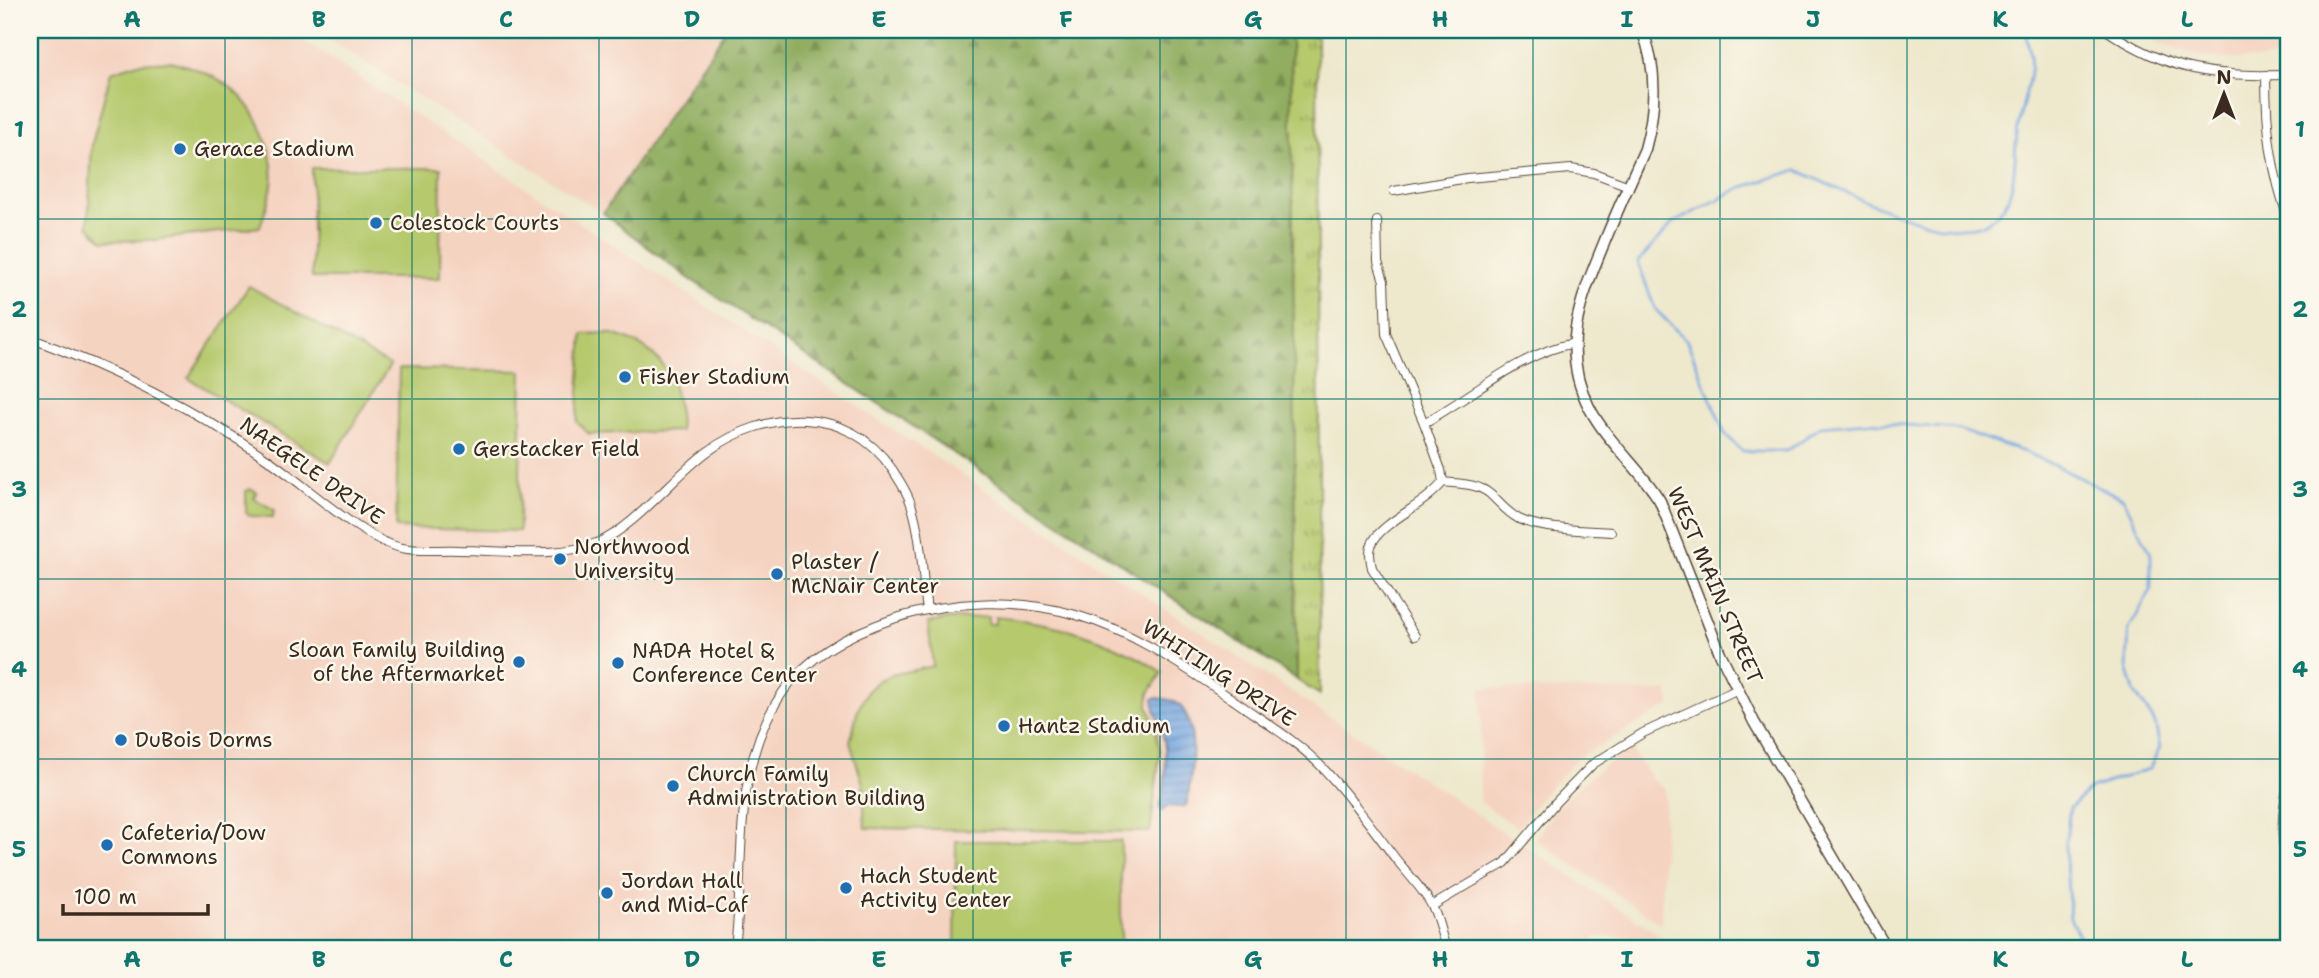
<svg xmlns="http://www.w3.org/2000/svg" width="2319" height="978" font-family="'Shantell Sans',sans-serif">
  <style>
    .built { fill: #f5d3c1 }
    .grass { fill: url(#grass-tufts); stroke: #787a46; stroke-width: 2 }
    .forest { fill: url(#forest-firs); stroke: #666c3f; stroke-width: 2 }
    .pitch { fill: #b6c96d; stroke: #787a46; stroke-width: 2 }
    .water { fill: url(#water-rules); stroke: #5a6880; stroke-width: 2 }
    .lines { fill: none; stroke-linecap: round; stroke-linejoin: round }
    .stream { stroke: #78a7e1; stroke-width: 2.5 }
    .minor-casing { stroke: #564638; stroke-width: 10 }
    .tertiary-casing { stroke: #564638; stroke-width: 13 }
    .minor { stroke: #fff; stroke-width: 8 }
    .tertiary { stroke: #fff; stroke-width: 10 }
    .grid { fill: none; stroke: #0f766e; stroke-width: 2; stroke-opacity: 0.55 }
    .poi-dot { fill: #1f6fb2; stroke: #fbf7ec; stroke-width: 2.5 }
    .labels { text-anchor: middle; dominant-baseline: central; stroke-width: 5; stroke-linejoin: round; paint-order: stroke }
    .poi-label { font-size: 21px; fill: #3b2a1e; stroke: #fbf7ec; text-anchor: start }
    .street-label { font-size: 21px; fill: #3b2a1e; stroke: #fbf7ec }
    .neatline { fill: none; stroke: #0f766e; stroke-width: 2.5 }
    .grid-label { font-size: 23px; text-anchor: middle; font-weight: bold; fill: #0f766e }
  </style>
  <defs>
    <pattern id="grass-tufts" width="24" height="20" patternUnits="userSpaceOnUse" patternTransform="scale(1.75)"><rect width="24" height="20" fill="#b6c96d"/><path d="M3 7l-1-3M5 7V3M7 7l1-3M15 17l-1-3M17 17v-4M19 17l1-3" fill="none" stroke="#95a359"/></pattern>
    <pattern id="forest-firs" width="22" height="20" patternUnits="userSpaceOnUse" patternTransform="scale(1.75)"><rect width="22" height="20" fill="#90ad60"/><path d="M5 1l3.5 6h-7zM16 11l3.5 6h-7z" fill="#778d4f"/></pattern>
    <pattern id="water-rules" width="6" height="5" patternUnits="userSpaceOnUse" patternTransform="scale(1.75)"><rect width="6" height="5" fill="#78a7e1"/><path d="M0 2.5h6" fill="none" stroke="#6488b6"/></pattern>
  </defs>
  <rect width="100%" height="100%" fill="#fbf7ec"/>
  <filter id="ink" filterUnits="userSpaceOnUse"><feTurbulence type="fractalNoise" baseFrequency=".0143" numOctaves="2"/><feDisplacementMap in="SourceGraphic" scale="14" xChannelSelector="R" yChannelSelector="G"/><feConvolveMatrix kernelMatrix="1 2 1 2 8 2 1 2 1" color-interpolation-filters="sRGB"/></filter>
  <filter id="wash" filterUnits="userSpaceOnUse"><feTurbulence type="fractalNoise" baseFrequency=".00686" numOctaves="4" result="noise"/><feDisplacementMap in="SourceGraphic" scale="28" xChannelSelector="R" yChannelSelector="G"/><feGaussianBlur stdDeviation="1.57" result="paint"/><feColorMatrix in="noise" values="0 0 0 0 0 0 0 0 0 0 0 0 0 0 0 0 0 1.4 0 .05"/><feComposite in="paint" operator="in"/></filter>
  <g filter="url(#wash)">
    <rect width="100%" height="100%" fill="#eee8cd"/>
    <!-- built -->
    <g class="built">
      <path d="M49 30H287L1663 937H1595V948H30V244L33 208 30 176V38Z"/>
      <path d="M314 30H726L603 213Z"/>
      <path d="M2131 30H2289V59H2225L2189 53 2154 41Z"/>
      <path d="M1481 688 1668 692 1670 705 1579 757 1543 795 1518 828 1480 802Z"/>
      <path d="M1631 749 1652 779 1665 789 1661 924 1535 839 1550 817 1570 794 1604 765Z"/>
    </g>
    <!-- grass -->
    <g class="grass">
      <path d="M1291 36H1317L1320 695 1297 680Z"/>
      <path d="M251 489 257 492 254 498 274 510 273 517 251 516 246 513V491Z"/>
    </g>
    <!-- forest -->
    <path class="forest" d="M726 30H947L1291 36 1297 680 687 277 603 213Z"/>
    <!-- pitch -->
    <g class="pitch">
      <path d="M170 61C219 74 251 92 267 143 271 156 274 172 272 185 270 199 264 213 260 227L153 240 103 241 88 226 92 144 111 72 138 63Z"/>
      <path d="M312 168H441L440 278H312Z"/>
      <path d="M249 286 390 365 330 463 188 378Z"/>
      <path d="M608 333C662 346 679 377 680 431L589 434 577 422 583 334Z"/>
      <path d="M399 369 522 371 519 531 396 528Z"/>
      <path d="M988 617V624H995V617C1062 624 1105 635 1162 672L1149 693 1148 705 1156 728 1160 753 1150 832 865 828 863 784 850 742 858 709 867 692 878 681 891 675 933 666 928 623 949 619Z"/>
      <path d="M956 841H1121V948H955Z"/>
    </g>
    <!-- water -->
    <path class="water" d="M1156 698C1163 699 1171 699 1177 703 1201 722 1191 777 1187 804L1183 807 1167 806 1162 811 1159 807C1167 792 1167 753 1163 736 1161 724 1154 712 1153 699Z"/>
    <g class="lines">
      <!-- stream -->
      <path class="stream" d="M2024 30C2040 74 2022 92 2017 134 2014 156 2017 194 2000 211 1996 216 1985 225 1979 226 1933 239 1840 189 1797 170L1740 188 1673 223 1638 262 1655 309 1687 341 1725 434 1742 451H1787L1821 426 1868 422 1956 429 2030 454 2123 498 2151 554V590L2129 629 2127 667 2134 691 2155 723 2160 748 2149 769 2091 788 2070 808 2065 847 2070 918 2085 948"/>
    </g>
  </g>
  <g filter="url(#ink)">
    <g class="lines">
      <!-- minor casing -->
      <g class="minor-casing">
        <g id="minor">
          <path d="M2106 30C2171 73 2213 76 2289 75"/>
          <path d="M2266 75C2266 126 2271 173 2289 220"/>
          <path d="M1394 191 1467 178 1571 169 1594 173 1629 186"/>
          <path d="M1377 221 1378 262 1384 281 1386 334 1424 423"/>
          <path d="M30 338C113 369 193 408 266 458 303 483 361 539 402 548 420 552 441 549 459 550 502 550 559 559 599 542 635 527 674 476 707 452 766 409 848 404 892 469 899 480 907 491 911 504 922 537 922 576 927 610"/>
          <path d="M1443 482C1458 484 1477 483 1490 494 1500 503 1506 512 1519 519 1541 530 1586 530 1611 532"/>
          <path d="M1415 636 1372 568C1370 558 1368 549 1374 540 1386 520 1425 505 1443 482L1441 470 1424 423C1472 397 1521 352 1575 343"/>
          <path d="M2289 782C2281 812 2280 843 2289 873"/>
          <path d="M1432 906 1505 863 1556 802 1593 764 1643 733 1738 689"/>
          <path d="M735 948C746 861 730 768 783 692 809 654 853 632 896 618 953 600 1018 598 1076 615 1135 632 1184 667 1235 701 1263 721 1294 739 1319 764 1347 793 1371 826 1395 858 1407 873 1423 889 1432 906 1439 919 1441 935 1446 948"/>
        </g>
      </g>
      <!-- tertiary casing -->
      <g class="tertiary-casing">
        <path id="tertiary" d="M1642 30C1658 69 1656 109 1645 149 1631 180 1617 211 1604 243 1581 299 1559 348 1589 407 1607 442 1640 468 1660 501L1720 653 1754 722 1886 948"/>
      </g>
      <!-- minor -->
      <use href="#minor" class="minor"/>
      <!-- tertiary -->
      <use href="#tertiary" class="tertiary"/>
    </g>
  </g>
  <!-- grid -->
  <path class="grid" d="M225 30V948M412 30V948M599 30V948M786 30V948M973 30V948M1160 30V948M1346 30V948M1533 30V948M1720 30V948M1907 30V948M2094 30V948M30 219H2289M30 399H2289M30 579H2289M30 759H2289"/>
  <!-- markers -->
  <g class="poi-dot">
    <circle cx="180" cy="149" r="7"/>
    <circle cx="376" cy="223" r="7"/>
    <circle cx="625" cy="377" r="7"/>
    <circle cx="459" cy="449" r="7"/>
    <circle cx="560" cy="559" r="7"/>
    <circle cx="777" cy="574" r="7"/>
    <circle cx="519" cy="662" r="7"/>
    <circle cx="618" cy="663" r="7"/>
    <circle cx="1004" cy="726" r="7"/>
    <circle cx="121" cy="740" r="7"/>
    <circle cx="673" cy="786" r="7"/>
    <circle cx="107" cy="845" r="7"/>
    <circle cx="846" cy="888" r="7"/>
    <circle cx="607" cy="893" r="7"/>
  </g>
  <g class="labels">
    <!-- poi labels -->
    <g class="poi-label">
      <text x="194" y="149">Gerace Stadium</text>
      <text x="390" y="223">Colestock Courts</text>
      <text x="639" y="377">Fisher Stadium</text>
      <text x="473" y="449">Gerstacker Field</text>
      <text x="574" y="547">Northwood<tspan x="574" dy="24">University</tspan></text>
      <text x="791" y="562">Plaster /<tspan x="791" dy="24">McNair Center</tspan></text>
      <text x="505" y="650" text-anchor="end">Sloan Family Building<tspan x="505" dy="24">of the Aftermarket</tspan></text>
      <text x="632" y="651">NADA Hotel &amp;<tspan x="632" dy="24">Conference Center</tspan></text>
      <text x="1018" y="726">Hantz Stadium</text>
      <text x="135" y="740">DuBois Dorms</text>
      <text x="687" y="774">Church Family<tspan x="687" dy="24">Administration Building</tspan></text>
      <text x="121" y="833">Cafeteria/Dow<tspan x="121" dy="24">Commons</tspan></text>
      <text x="860" y="876">Hach Student<tspan x="860" dy="24">Activity Center</tspan></text>
      <text x="621" y="881">Jordan Hall<tspan x="621" dy="24">and Mid-Caf</tspan></text>
    </g>
    <!-- street labels -->
    <g class="street-label">
      <text transform="translate(312 471) rotate(35)">NAEGELE DRIVE</text>
      <text transform="translate(1715 585) rotate(67)">WEST MAIN STREET</text>
      <text transform="translate(1219 673) rotate(33)">WHITING DRIVE</text>
    </g>
  </g>
  <!-- margin -->
  <rect width="2319" height="978" fill="none" stroke="#fbf7ec" stroke-width="77"/>
  <!-- north arrow -->
  <g transform="translate(2224 94)" stroke="#fbf7ec" stroke-width="5" paint-order="stroke">
  <path d="M0-5L12 26L0 18L-12 26Z" fill="#3b2a1e"/>
  <text y="-10" font-size="19" font-weight="bold" text-anchor="middle" fill="#3b2a1e">N</text>
  </g>
  <!-- scale -->
  <path d="M63 904v10h145v-10" fill="none" stroke="#3b2a1e" stroke-width="3.5"/>
  <text x="74" y="904" font-size="21" fill="#3b2a1e" stroke="#fbf7ec" stroke-width="5" paint-order="stroke">100 m</text>
  <rect x="38" y="38" width="2242" height="902" class="neatline"/>
  <g class="grid-label">
    <text x="132" y="27">A</text>
    <text x="319" y="27">B</text>
    <text x="506" y="27">C</text>
    <text x="692" y="27">D</text>
    <text x="879" y="27">E</text>
    <text x="1066" y="27">F</text>
    <text x="1253" y="27">G</text>
    <text x="1440" y="27">H</text>
    <text x="1627" y="27">I</text>
    <text x="1813" y="27">J</text>
    <text x="2000" y="27">K</text>
    <text x="2187" y="27">L</text>
    <text x="19" y="137">1</text>
    <text x="2300" y="137">1</text>
    <text x="19" y="317">2</text>
    <text x="2300" y="317">2</text>
    <text x="19" y="497">3</text>
    <text x="2300" y="497">3</text>
    <text x="19" y="677">4</text>
    <text x="2300" y="677">4</text>
    <text x="19" y="857">5</text>
    <text x="2300" y="857">5</text>
    <text x="132" y="967">A</text>
    <text x="319" y="967">B</text>
    <text x="506" y="967">C</text>
    <text x="692" y="967">D</text>
    <text x="879" y="967">E</text>
    <text x="1066" y="967">F</text>
    <text x="1253" y="967">G</text>
    <text x="1440" y="967">H</text>
    <text x="1627" y="967">I</text>
    <text x="1813" y="967">J</text>
    <text x="2000" y="967">K</text>
    <text x="2187" y="967">L</text>
  </g>
</svg>
